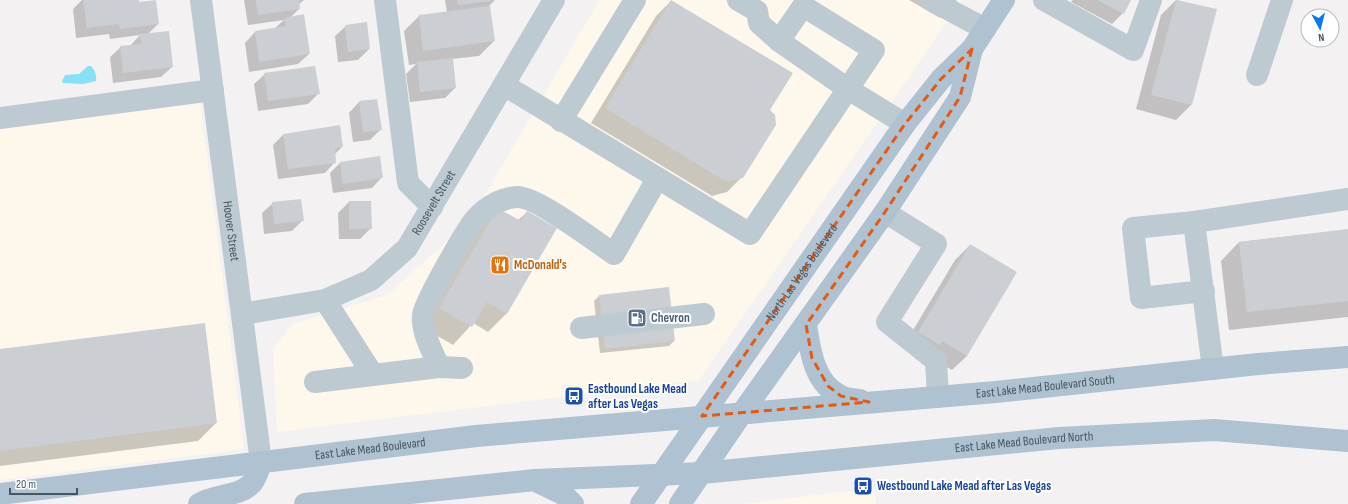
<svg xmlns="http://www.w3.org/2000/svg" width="1348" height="504" font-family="'Sofia Sans Condensed',sans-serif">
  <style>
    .commercial { fill: #fef8ec }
    .water { fill: #87e1f5 }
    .shadow { fill: #0003 }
    .building { fill: #cbcfd4 }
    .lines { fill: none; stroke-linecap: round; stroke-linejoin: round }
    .minor { stroke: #becad2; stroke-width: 22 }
    .major { stroke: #afc2d2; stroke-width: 22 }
    .marked { fill: none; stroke: #e8590c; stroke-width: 3; stroke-dasharray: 8 5; stroke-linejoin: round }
    .labels { text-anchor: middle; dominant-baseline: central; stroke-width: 4; stroke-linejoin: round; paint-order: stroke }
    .street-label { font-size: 13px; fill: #475661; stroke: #fff }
    .food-label { font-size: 13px; font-weight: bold; fill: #c56008; stroke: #fff; text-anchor: start }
    .service-label { font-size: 13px; font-weight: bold; fill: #4e5e75; stroke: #fff; text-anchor: start }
    .transit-label { font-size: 13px; font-weight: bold; fill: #164399; stroke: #fff; text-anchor: start }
  </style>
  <rect width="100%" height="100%" fill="#f4f1f2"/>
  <!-- commercial -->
  <g class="commercial">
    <path d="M600 0H962L699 380 277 432 273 348 293 324 387 295 468 223Z"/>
    <path d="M200 102 244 449 0 480V127Z"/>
    <path d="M874 488 876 504H741Z"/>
  </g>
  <!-- water -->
  <path class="water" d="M88 66H91C95 71 97 75 96 81L83 84 63 83 62 81 65 75 79 74Z"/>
  <!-- shadow -->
  <g class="shadow">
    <path d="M82 0H138V4L158 24 148 34 172 67 161 77 113 83 110 57 121 47 130 46 140 35 110 39 109 34 76 38 73 9Z"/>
    <path d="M244 0H304L299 4V9L290 18 309 54 298 64 249 72 245 43 255 32 274 29 284 20 248 25Z"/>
    <path d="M445 0H495L489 6 494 41 479 56 452 59 455 88 445 98 410 102 406 74 416 64 409 65 404 31 419 16 447 12Z"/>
    <path d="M909 0H957L940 18Z"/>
    <path d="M1073 0H1130L1123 13 1112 24 1071 2Z"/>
    <path d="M1176 0 1216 10 1191 105 1176 120 1136 109 1161 15Z"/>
    <path d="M671 1 769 110 742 177 727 192 712 196 591 123 656 16Z"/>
    <path d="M346 26 369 49 358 60 338 62 335 36Z"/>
    <path d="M265 74 318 94 308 104 258 111 254 84Z"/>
    <path d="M359 102 381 129 370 140 353 142 349 113Z"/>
    <path d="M283 135 342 147 334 155 335 162 325 173 278 179 273 145Z"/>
    <path d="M340 163 382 177 372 188 333 193 330 173Z"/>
    <path d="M349 202H370L371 228 360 239H339L338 213Z"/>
    <path d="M273 203 302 221 292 231 264 234 262 213Z"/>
    <path d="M497 211 518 220 527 212 506 314 488 332 473 323 453 345 422 327 478 230Z"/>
    <path d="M1348 230V317L1229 330 1221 261 1239 242Z"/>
    <path d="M970 245 967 356 952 370 927 356 903 347 955 260Z"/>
    <path d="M668 289 674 341 669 346 600 353 594 301 599 296Z"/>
    <path d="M0 350 216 423 198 441 0 466Z"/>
  </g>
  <!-- building -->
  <g class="building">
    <path d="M83 0H139V2L156 0 159 24 120 29 119 24 87 28Z"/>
    <path d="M256 0H299L300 9 258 15Z"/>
    <path d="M457 0H491V1L458 5Z"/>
    <path d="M671 0 793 73 770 110 775 115 776 125 743 178 727 182 605 108Z"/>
    <path d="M1097 0H1131L1124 14Z"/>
    <path d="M1176 0 1217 9 1192 105 1151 95Z"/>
    <path d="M490 6 495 41 423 51 419 15Z"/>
    <path d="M304 14 310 54 259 62 255 31 286 26 284 18Z"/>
    <path d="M367 22 370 49 348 52 345 25Z"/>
    <path d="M169 31 173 67 123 73 120 46 141 44 140 34Z"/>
    <path d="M453 58 456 88 420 92 417 62Z"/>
    <path d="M315 66 320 94 268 101 264 73Z"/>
    <path d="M377 99 382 130 363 132 359 101Z"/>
    <path d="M340 125 343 147 335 148 336 163 288 169 283 134Z"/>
    <path d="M380 156 383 178 343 184 340 162Z"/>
    <path d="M301 199 304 221 274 224 272 202Z"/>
    <path d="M349 201H371L372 229H349Z"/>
    <path d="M501 210 521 221 527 211 557 228 507 314 487 302 472 327 439 308 496 211Z"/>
    <path d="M1348 229V301L1247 312 1239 242Z"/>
    <path d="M970 244 1017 272 967 356 942 341 940 345 918 332Z"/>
    <path d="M669 287 675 341 605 349 599 295Z"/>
    <path d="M205 323 217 423 0 451V349Z"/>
  </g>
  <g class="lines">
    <!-- minor -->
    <g class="minor">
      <path id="s1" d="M201 0 261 462"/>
      <path d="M385 0 408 183 432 207"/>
      <path d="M738 0 757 11 759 23 779 41 848 89 905 124"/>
      <path d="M931 0 985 29"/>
      <path d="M1044 0 1133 50 1151 0"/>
      <path d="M1257 75 1282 0"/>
      <path d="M504 85 750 234 874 50 803 6 779 41"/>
      <path d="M0 118 213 90"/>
      <path d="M561 121 635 0"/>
      <path d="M885 212 936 244 887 322 936 361 938 397"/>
      <path d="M1194 222 1133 228 1141 298 1204 291"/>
      <path d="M325 300 373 375"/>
      <path id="s2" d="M242 314 325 300 371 280 407 248 554 0"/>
      <path d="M581 328 704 314"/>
      <path d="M439 367C433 352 421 332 423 315 424 303 468 226 477 217 488 206 502 198 517 197 536 196 596 242 614 254L657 179"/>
      <path d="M1213 369 1194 222 1348 199"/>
      <path d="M315 382 439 367 462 368"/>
    </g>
    <!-- major -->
    <g class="major">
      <path d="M806 325C810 350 814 384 841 396 847 399 854 399 860 400"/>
      <path d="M536 481 563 494 573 504"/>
      <path id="s3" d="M0 494 476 436 996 392 1258 364 1348 357"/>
      <path d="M199 504C214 494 240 497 252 483 257 477 259 469 261 462"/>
      <path id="s4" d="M305 504 535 480 702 473 1059 438 1214 430 1348 441"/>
      <path id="s5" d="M641 504 905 124 941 79 972 49 1004 0"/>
      <path d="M680 504 742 413 885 212 960 97 972 49"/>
    </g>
  </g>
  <!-- marked area -->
  <path class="marked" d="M972 49 960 97 885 212 806 325 812 358 828 386 841 396 869 402 702 416 905 124 941 79Z"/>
  <!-- icons -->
  <defs>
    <g id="restaurant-square" transform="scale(1)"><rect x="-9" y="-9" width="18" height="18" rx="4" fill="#e8710a" stroke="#fff"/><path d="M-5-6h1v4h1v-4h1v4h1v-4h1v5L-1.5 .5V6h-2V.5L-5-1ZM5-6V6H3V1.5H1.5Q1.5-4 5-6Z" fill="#fff"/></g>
    <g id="fuel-square" transform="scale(1)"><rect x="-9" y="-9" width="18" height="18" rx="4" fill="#5c6f8a" stroke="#fff"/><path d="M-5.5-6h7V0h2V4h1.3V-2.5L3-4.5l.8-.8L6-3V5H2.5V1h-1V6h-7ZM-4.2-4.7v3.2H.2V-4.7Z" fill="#fff"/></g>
    <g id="bus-square" transform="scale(1)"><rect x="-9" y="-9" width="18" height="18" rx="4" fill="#1a4fb4" stroke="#fff"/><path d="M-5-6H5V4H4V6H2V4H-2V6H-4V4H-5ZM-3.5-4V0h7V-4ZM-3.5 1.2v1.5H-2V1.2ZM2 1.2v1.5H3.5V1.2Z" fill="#fff"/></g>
  </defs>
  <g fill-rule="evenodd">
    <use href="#restaurant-square" x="500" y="265"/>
    <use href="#fuel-square" x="637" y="318"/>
    <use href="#bus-square" x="574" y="396"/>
    <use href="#bus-square" x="863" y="486"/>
  </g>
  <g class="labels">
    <!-- street labels -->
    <g class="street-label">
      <text stroke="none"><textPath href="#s2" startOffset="235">Roosevelt Street</textPath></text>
      <text stroke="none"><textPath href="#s1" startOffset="233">Hoover Street</textPath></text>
      <text stroke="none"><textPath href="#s5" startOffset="282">North Las Vegas Boulevard</textPath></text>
      <text stroke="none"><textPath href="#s3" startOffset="1051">East Lake Mead Boulevard South</textPath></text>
      <text stroke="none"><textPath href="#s4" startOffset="722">East Lake Mead Boulevard North</textPath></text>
      <text stroke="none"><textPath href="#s3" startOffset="373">East Lake Mead Boulevard</textPath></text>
    </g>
    <!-- food labels -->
    <g class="food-label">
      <text x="514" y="265">McDonald's</text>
    </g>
    <!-- service labels -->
    <g class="service-label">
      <text x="651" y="318">Chevron</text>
    </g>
    <!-- transit labels -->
    <g class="transit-label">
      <text x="588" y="389">Eastbound Lake Mead<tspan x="588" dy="15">after Las Vegas</tspan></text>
      <text x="877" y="486">Westbound Lake Mead after Las Vegas</text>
    </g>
  </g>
  <!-- north arrow -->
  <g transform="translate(1320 28) rotate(173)"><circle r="19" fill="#ffffff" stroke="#b5bbc0"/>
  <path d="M0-3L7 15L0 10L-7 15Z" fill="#0878f8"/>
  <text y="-6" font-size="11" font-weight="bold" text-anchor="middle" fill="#475661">N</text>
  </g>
  <!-- scale -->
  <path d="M10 488v6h67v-6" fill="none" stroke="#475661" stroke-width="2"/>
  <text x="16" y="488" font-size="12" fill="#475661" stroke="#ffffff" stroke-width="3" paint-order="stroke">20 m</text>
</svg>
